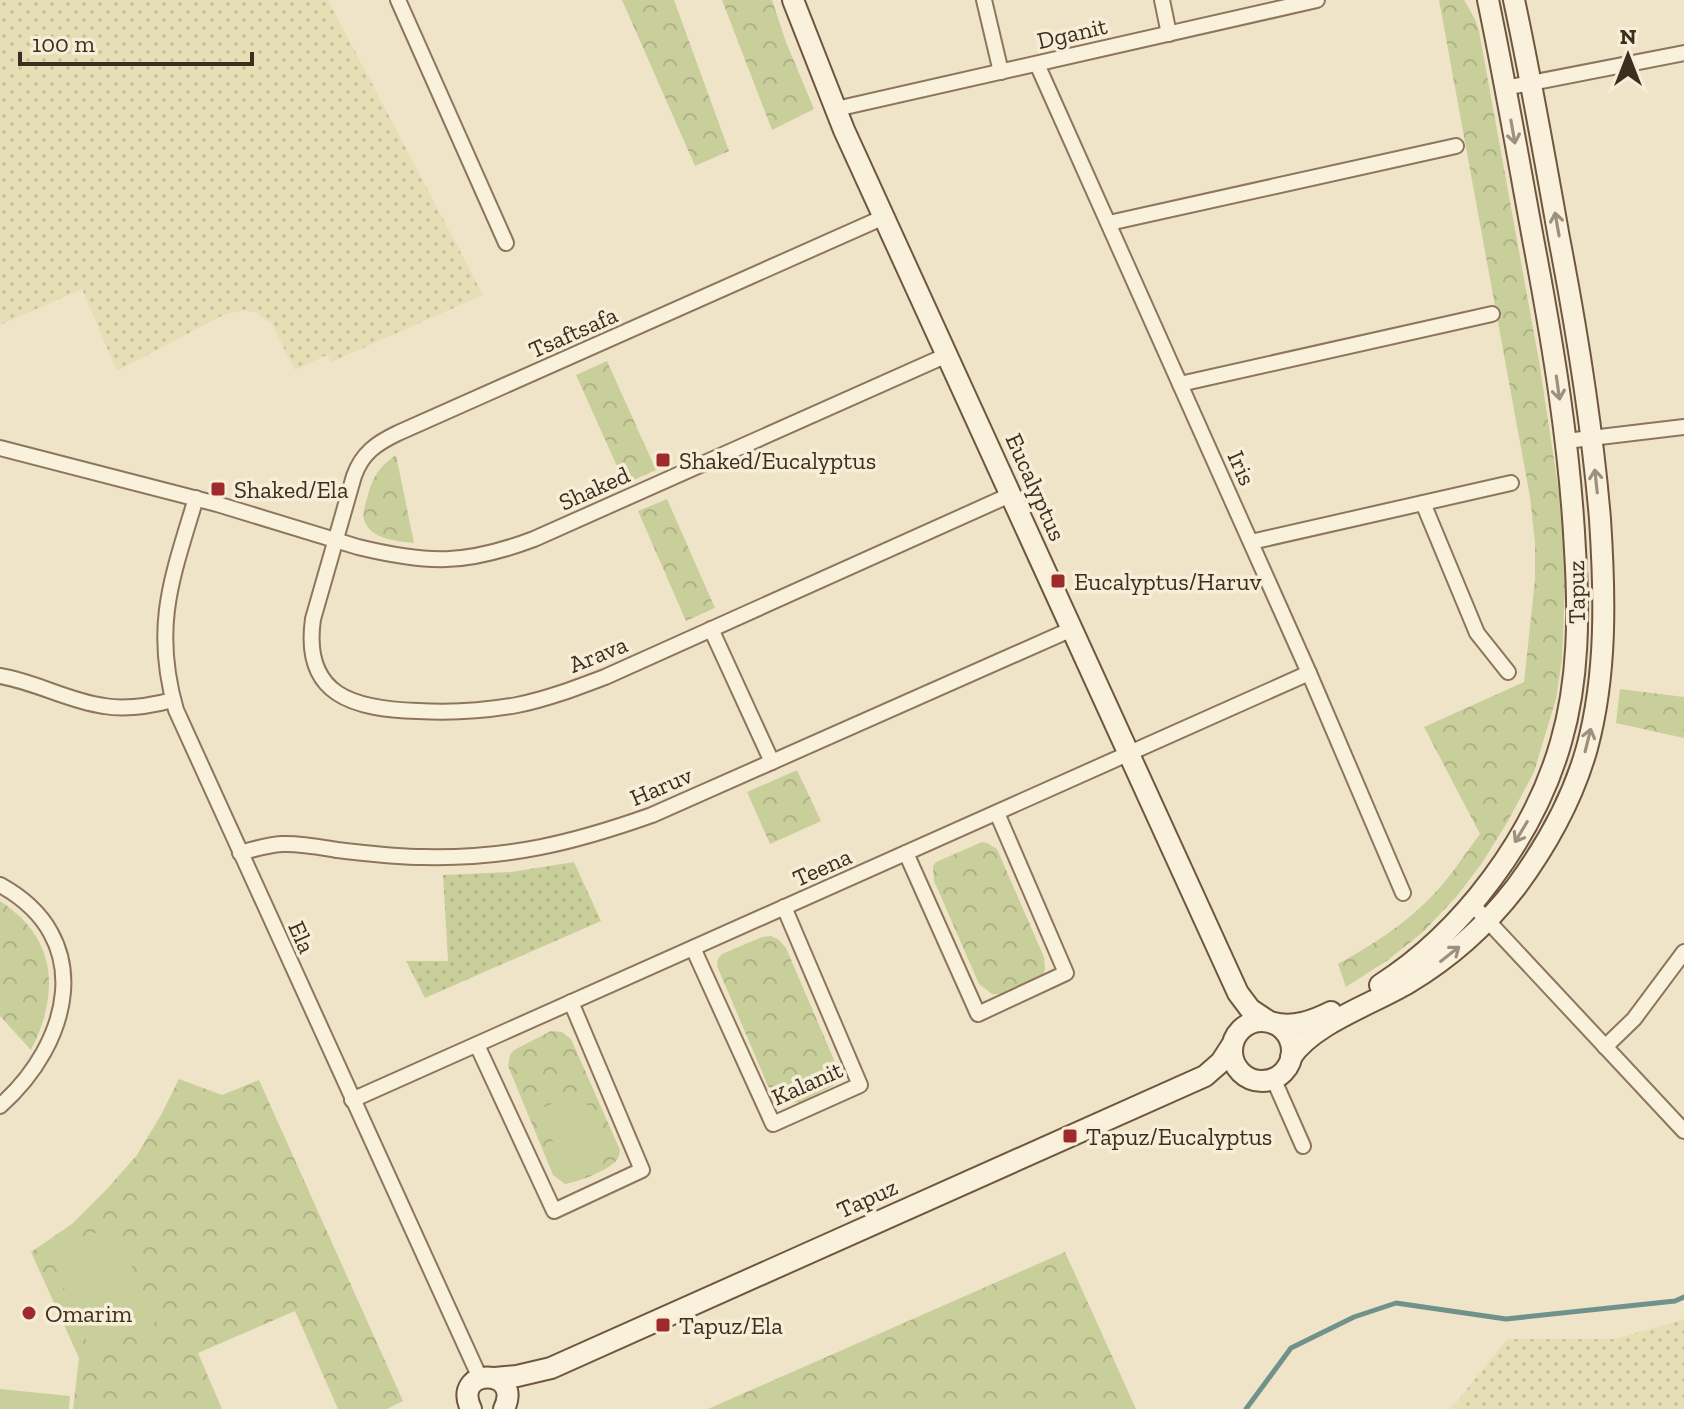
<svg xmlns="http://www.w3.org/2000/svg" width="1684" height="1409" font-family="'Zilla Slab',serif">
  <style>
    .farmland { fill: url(#farmland-dots) }
    .grass { fill: url(#grass-dots) }
    .park { fill: url(#park-crowns) }
    .garden { fill: #c9cf9b }
    .lines { fill: none; stroke-linecap: round; stroke-linejoin: round }
    .stream { stroke: #6f938a; stroke-width: 5 }
    .street-casing { stroke: #8d765c; stroke-width: 18 }
    .secondary-casing { stroke: #6f573f; stroke-width: 24 }
    .street { stroke: #faf1dc; stroke-width: 14 }
    .secondary { stroke: #faf1dc; stroke-width: 20 }
    .oneway { stroke: #9c907e }
    .poi-dot { fill: #9e2a2b; stroke: #f7eed8; stroke-width: 3 }
    .labels { text-anchor: middle; dominant-baseline: central; stroke-width: 7; stroke-linejoin: round; paint-order: stroke }
    .street-label { font-size: 24px; fill: #3d2e20; stroke: #f7eed8 }
    .poi-label { font-size: 24px; fill: #3d2e20; stroke: #f7eed8; text-anchor: start }
  </style>
  <defs>
    <pattern id="farmland-dots" width="8" height="8" patternUnits="userSpaceOnUse" patternTransform="scale(2)"><rect width="8" height="8" fill="#e6deb5"/><path d="M2 2h.1M6 6h.1" fill="none" stroke="#c6bf9b" stroke-width="1.8" stroke-linecap="round"/></pattern>
    <pattern id="grass-dots" width="8" height="8" patternUnits="userSpaceOnUse" patternTransform="scale(2)"><rect width="8" height="8" fill="#c9cf9b"/><path d="M2 2h.1M6 6h.1" fill="none" stroke="#aeb285" stroke-width="1.8" stroke-linecap="round"/></pattern>
    <pattern id="park-crowns" width="20" height="18" patternUnits="userSpaceOnUse" patternTransform="scale(2)"><rect width="20" height="18" fill="#c9cf9b"/><path d="M2 6a3 3 0 1 1 6 0M12 15a3 3 0 1 1 6 0" fill="none" stroke="#aeb285"/></pattern>
  </defs>
  <rect width="100%" height="100%" fill="#f0e4c8"/>
  <!-- farmland -->
  <g class="farmland">
    <path d="M0 0H328L483 295 331 362 327 355 295 370 272 324 257 313 244 310 223 315 117 371 82 289 0 325Z"/>
    <path d="M1684 1319V1409H1449L1456 1403 1507 1339H1615Z"/>
  </g>
  <!-- grass -->
  <path class="grass" d="M574 862 601 921 425 998 406 961H448L443 875 511 872Z"/>
  <!-- park -->
  <g class="park">
    <path d="M622 0H674L729 151 695 166Z"/>
    <path d="M722 0H772L786 42 814 109 772 130Z"/>
    <path d="M1439 0H1464L1475 19 1479 31 1539 361 1563 519 1566 560 1562 659 1556 699 1534 772 1508 821 1482 863 1457 896 1423 932 1388 960 1346 987 1338 964C1372 945 1407 923 1434 894 1451 876 1465 854 1480 834L1424 727 1524 682 1535 579V543L1530 497Z"/>
    <path d="M607 361 656 470 625 484 576 375Z"/>
    <path d="M396 455 414 543C397 541 371 540 364 520 362 512 366 502 368 495 373 476 380 466 396 455Z"/>
    <path d="M667 499 715 608 686 621 638 511Z"/>
    <path d="M1620 689 1684 697V738L1616 723Z"/>
    <path d="M797 770 821 821 770 844 747 792Z"/>
    <path d="M982 842 987 843 997 849 1044 957 1045 969 1044 973 1005 994H992L979 984 934 881 933 866 936 862Z"/>
    <path d="M0 901C57 938 60 993 31 1050L0 1016Z"/>
    <path d="M771 936 779 940 786 948 835 1062C836 1070 838 1078 833 1086L799 1103 778 1100 768 1086 717 966 718 959 722 954 762 937Z"/>
    <path d="M551 1031 562 1032 571 1039 620 1150C619 1155 619 1158 615 1162 606 1171 578 1182 565 1184L553 1175 508 1066 510 1055 514 1050Z"/>
    <path d="M179 1079 222 1095 259 1080 403 1401 387 1409H338L295 1311 198 1353 222 1409H73L79 1358 31 1252 72 1224 107 1189 137 1155 161 1115Z"/>
    <path d="M1065 1252 1136 1409H708Z"/>
  </g>
  <!-- garden -->
  <g class="garden">
    <path d="M580 1090 610 1154 568 1173 538 1110Z"/>
    <path d="M114 1225 156 1322 90 1349 49 1253Z"/>
    <path d="M0 1389 70 1396 69 1409H0Z"/>
  </g>
  <g class="lines">
    <!-- stream -->
    <path class="stream" d="M1246 1409 1291 1348 1354 1317 1396 1303 1506 1319 1675 1301 1684 1297"/>
    <!-- street casing -->
    <g class="street-casing">
      <g id="street">
        <path d="M398 0 506 243"/>
        <path d="M984 0 1001 72"/>
        <path d="M1162 0 1169 34"/>
        <path d="M1037 64 1309 673 1403 893"/>
        <path d="M1505 88 1684 53"/>
        <path d="M836 109 1317 0"/>
        <path d="M884 217 398 433C377 443 362 453 354 476L313 619C302 696 354 709 418 711 451 713 484 711 517 705 547 699 576 688 605 677L1010 495"/>
        <path d="M1109 223 1456 146"/>
        <path d="M1180 384 1492 314"/>
        <path d="M1566 441 1684 427"/>
        <path d="M0 448 217 504 358 547C428 564 465 565 534 539L947 355"/>
        <path d="M196 498C172 578 152 626 176 710L480 1378"/>
        <path d="M1423 503 1477 633 1508 672"/>
        <path d="M1251 542 1511 483"/>
        <path d="M711 629 772 762"/>
        <path d="M0 676C36 682 68 701 104 706 127 710 150 706 173 700"/>
        <path d="M240 853C254 849 267 845 282 844 300 843 319 847 337 850 365 853 394 857 423 857 508 859 573 843 652 815L1072 629"/>
        <path d="M906 853 978 1014 1066 973 997 813"/>
        <path d="M0 885C97 938 71 1043 0 1106"/>
        <path d="M1472 904 1684 1131"/>
        <path d="M693 948 773 1124 860 1085 784 907"/>
        <path d="M477 1045 554 1211 642 1170 571 1002"/>
        <path d="M1605 1047 1634 1019 1684 952"/>
        <path d="M1273 1078 1303 1146"/>
        <path d="M352 1100 1309 673"/>
      </g>
    </g>
    <!-- secondary casing -->
    <g class="secondary-casing">
      <g id="secondary">
        <path d="M793 0 844 130 1238 993 1250 1009 1268 1021"/>
        <path d="M1380 985C1463 932 1534 837 1561 742 1579 680 1579 614 1575 550 1570 447 1553 345 1534 244 1519 163 1505 81 1488 0"/>
        <circle cx="1262" cy="1051" r="30"/>
        <path d="M1273 1023C1294 1028 1313 1021 1331 1012"/>
        <path d="M1291 1057C1314 1023 1373 1004 1408 983 1450 958 1486 926 1516 887 1547 845 1573 798 1587 748 1607 674 1605 595 1600 519 1592 425 1577 331 1559 238 1545 159 1531 79 1514 0"/>
        <path d="M495 1378 517 1376 551 1368 1205 1076 1221 1062 1232 1045"/>
        <path d="M471 1409C451 1367 524 1367 504 1409"/>
      </g>
    </g>
    <!-- street -->
    <use href="#street" class="street"/>
    <!-- secondary -->
    <use href="#secondary" class="secondary"/>
  </g>
  <!-- one-way arrows -->
  <defs><path id="oneway-shaft" d="M-6 0H5M1.5-3L5.5 0L1.5 3" fill="none" stroke-width="1.6" stroke-linecap="round" stroke-linejoin="round" transform="scale(2)"/></defs>
  <g class="oneway">
    <use href="#oneway-shaft" transform="translate(1513 132) rotate(80)"/>
    <use href="#oneway-shaft" transform="translate(1557 224) rotate(-100)"/>
    <use href="#oneway-shaft" transform="translate(1558 388) rotate(82)"/>
    <use href="#oneway-shaft" transform="translate(1596 481) rotate(-96)"/>
    <use href="#oneway-shaft" transform="translate(1588 740) rotate(-76)"/>
    <use href="#oneway-shaft" transform="translate(1521 832) rotate(121)"/>
    <use href="#oneway-shaft" transform="translate(1450 954) rotate(-38)"/>
  </g>
  <!-- markers -->
  <g class="poi-dot">
    <rect x="655" y="452" width="16" height="16" rx="4"/>
    <rect x="210" y="481" width="16" height="16" rx="4"/>
    <rect x="1050" y="573" width="16" height="16" rx="4"/>
    <rect x="1062" y="1128" width="16" height="16" rx="4"/>
    <circle cx="29" cy="1313" r="8"/>
    <rect x="655" y="1317" width="16" height="16" rx="4"/>
  </g>
  <g class="labels">
    <!-- street labels -->
    <g class="street-label">
      <text transform="translate(1072 33) rotate(-13)">Dganit</text>
      <text transform="translate(573 332) rotate(-24)">Tsaftsafa</text>
      <text transform="translate(1242 468) rotate(66)">Iris</text>
      <text transform="translate(1036 487) rotate(66)">Eucalyptus</text>
      <text transform="translate(594 488) rotate(-24)">Shaked</text>
      <text transform="translate(1576 592) rotate(-91)">Tapuz</text>
      <text transform="translate(598 654) rotate(-22)">Arava</text>
      <text transform="translate(661 786) rotate(-23)">Haruv</text>
      <text transform="translate(822 867) rotate(-24)">Teena</text>
      <text transform="translate(302 937) rotate(66)">Ela</text>
      <text transform="translate(807 1083) rotate(-24)">Kalanit</text>
      <text transform="translate(867 1198) rotate(-24)">Tapuz</text>
    </g>
    <!-- poi labels -->
    <g class="poi-label">
      <text x="679" y="460">Shaked/Eucalyptus</text>
      <text x="234" y="489">Shaked/Ela</text>
      <text x="1074" y="581">Eucalyptus/Haruv</text>
      <text x="1086" y="1136">Tapuz/Eucalyptus</text>
      <text x="45" y="1313">Omarim</text>
      <text x="679" y="1325">Tapuz/Ela</text>
    </g>
  </g>
  <!-- north arrow -->
  <g transform="translate(1628 56)" stroke="#f7eed8" stroke-width="6" paint-order="stroke">
  <path d="M0-6L14 30L0 20L-14 30Z" fill="#3d2e20"/>
  <text y="-12" font-size="22" font-weight="bold" text-anchor="middle" fill="#3d2e20">N</text>
  </g>
  <!-- scale -->
  <path d="M20 52v12h232v-12" fill="none" stroke="#3d2e20" stroke-width="4"/>
  <text x="32" y="52" font-size="24" fill="#3d2e20" stroke="#f7eed8" stroke-width="6" paint-order="stroke">100 m</text>
</svg>
